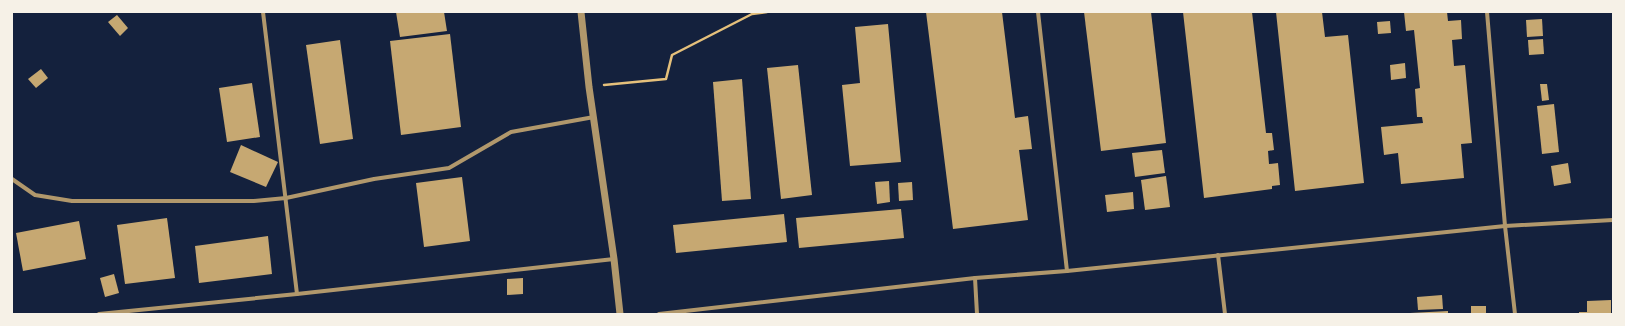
<svg xmlns="http://www.w3.org/2000/svg" width="1625" height="326" font-family="'Roboto Condensed',sans-serif">
  <style>
    .building { fill: #c6a872 }
    .lines { fill: none; stroke-linecap: round; stroke-linejoin: round }
    .path { stroke: #e5c07b; stroke-width: 2.5 }
    .minor { stroke: #b1986c; stroke-width: 4 }
    .tertiary { stroke: #b1986c; stroke-width: 7 }
  </style>
  <rect width="100%" height="100%" fill="#14213d"/>
  <!-- building -->
  <g class="building">
    <path d="M396 12H444L447 31 400 37Z"/>
    <path d="M926 12H1002L1015 118 1028 116 1032 149 1019 150 1028 220 953 229Z"/>
    <path d="M1084 12H1151L1166 143 1101 151Z"/>
    <path d="M1183 12H1252L1266 133H1272L1274 150 1268 151 1269 164 1278 163 1280 185 1272 186V189L1204 198Z"/>
    <path d="M1276 12H1322L1325 37 1348 35 1364 183 1295 191Z"/>
    <path d="M1404 12H1447L1448 21 1461 20 1462 39 1452 40 1454 66 1465 65 1472 143 1461 144 1464 178 1401 184 1398 153 1384 155 1381 127 1423 123 1422 117H1417L1415 89 1420 88 1414 30 1406 31Z"/>
    <path d="M117 15 128 28 120 36 108 22Z"/>
    <path d="M1542 19 1543 36 1527 37 1526 20Z"/>
    <path d="M1390 21 1391 33 1378 34 1377 22Z"/>
    <path d="M888 24 901 162 850 166 842 85 860 83 855 27Z"/>
    <path d="M450 34 461 127 401 135 390 41Z"/>
    <path d="M1543 39 1544 54 1529 55 1528 40Z"/>
    <path d="M340 40 353 139 320 144 306 45Z"/>
    <path d="M1405 63 1406 78 1391 80 1390 65Z"/>
    <path d="M798 65 812 195 781 199 767 68Z"/>
    <path d="M41 69 48 78 36 88 28 79Z"/>
    <path d="M742 79 751 199 722 201 713 82Z"/>
    <path d="M252 83 260 137 227 142 219 88Z"/>
    <path d="M1540 84H1547L1549 100 1542 101Z"/>
    <path d="M1554 104 1559 152 1542 154 1537 106Z"/>
    <path d="M241 145 278 162 266 187 230 172Z"/>
    <path d="M1162 150 1165 173 1135 177 1132 153Z"/>
    <path d="M1568 163 1571 183 1554 186 1551 166Z"/>
    <path d="M1166 176 1170 207 1145 210 1141 180Z"/>
    <path d="M462 177 470 241 424 247 416 183Z"/>
    <path d="M889 181 890 202 877 204 875 182Z"/>
    <path d="M912 182 913 200 899 201 898 183Z"/>
    <path d="M1133 192 1134 209 1107 212 1105 195Z"/>
    <path d="M901 209 904 238 799 248 796 218Z"/>
    <path d="M784 214 787 242 676 253 673 225Z"/>
    <path d="M167 218 175 278 125 284 117 225Z"/>
    <path d="M79 221 86 259 23 271 16 233Z"/>
    <path d="M268 236 272 274 199 283 195 246Z"/>
    <path d="M114 274 119 293 105 297 100 278Z"/>
    <path d="M523 278V294L507 295V279Z"/>
    <path d="M1442 295 1443 309 1418 310 1417 297Z"/>
    <path d="M1611 300V314H1579V312H1587V301Z"/>
    <rect x="1471" y="306" width="15" height="8"/>
    <path d="M1448 311V314H1410V313Z"/>
  </g>
  <g class="lines">
    <!-- path -->
    <path class="path" d="M604 85 666 79 672 55 752 14 767 12"/>
    <!-- minor -->
    <g class="minor">
      <path d="M263 12 297 294"/>
      <path d="M1038 12 1067 271"/>
      <path d="M1487 12 1505 226 1515 314"/>
      <path d="M12 179 35 195 72 201H254L286 198 374 179 449 168 511 132 594 117"/>
      <path d="M1218 255 1225 314"/>
      <path d="M975 278 977 314"/>
      <path d="M99 314 297 294 614 259"/>
      <path d="M659 314 975 278 1067 271 1505 226 1613 220"/>
    </g>
    <!-- tertiary -->
    <path class="tertiary" d="M581 12 589 87 614 259 620 314"/>
  </g>
  <!-- border -->
  <rect width="1625" height="326" fill="none" stroke="#f6f1e7" stroke-width="26"/>
</svg>
